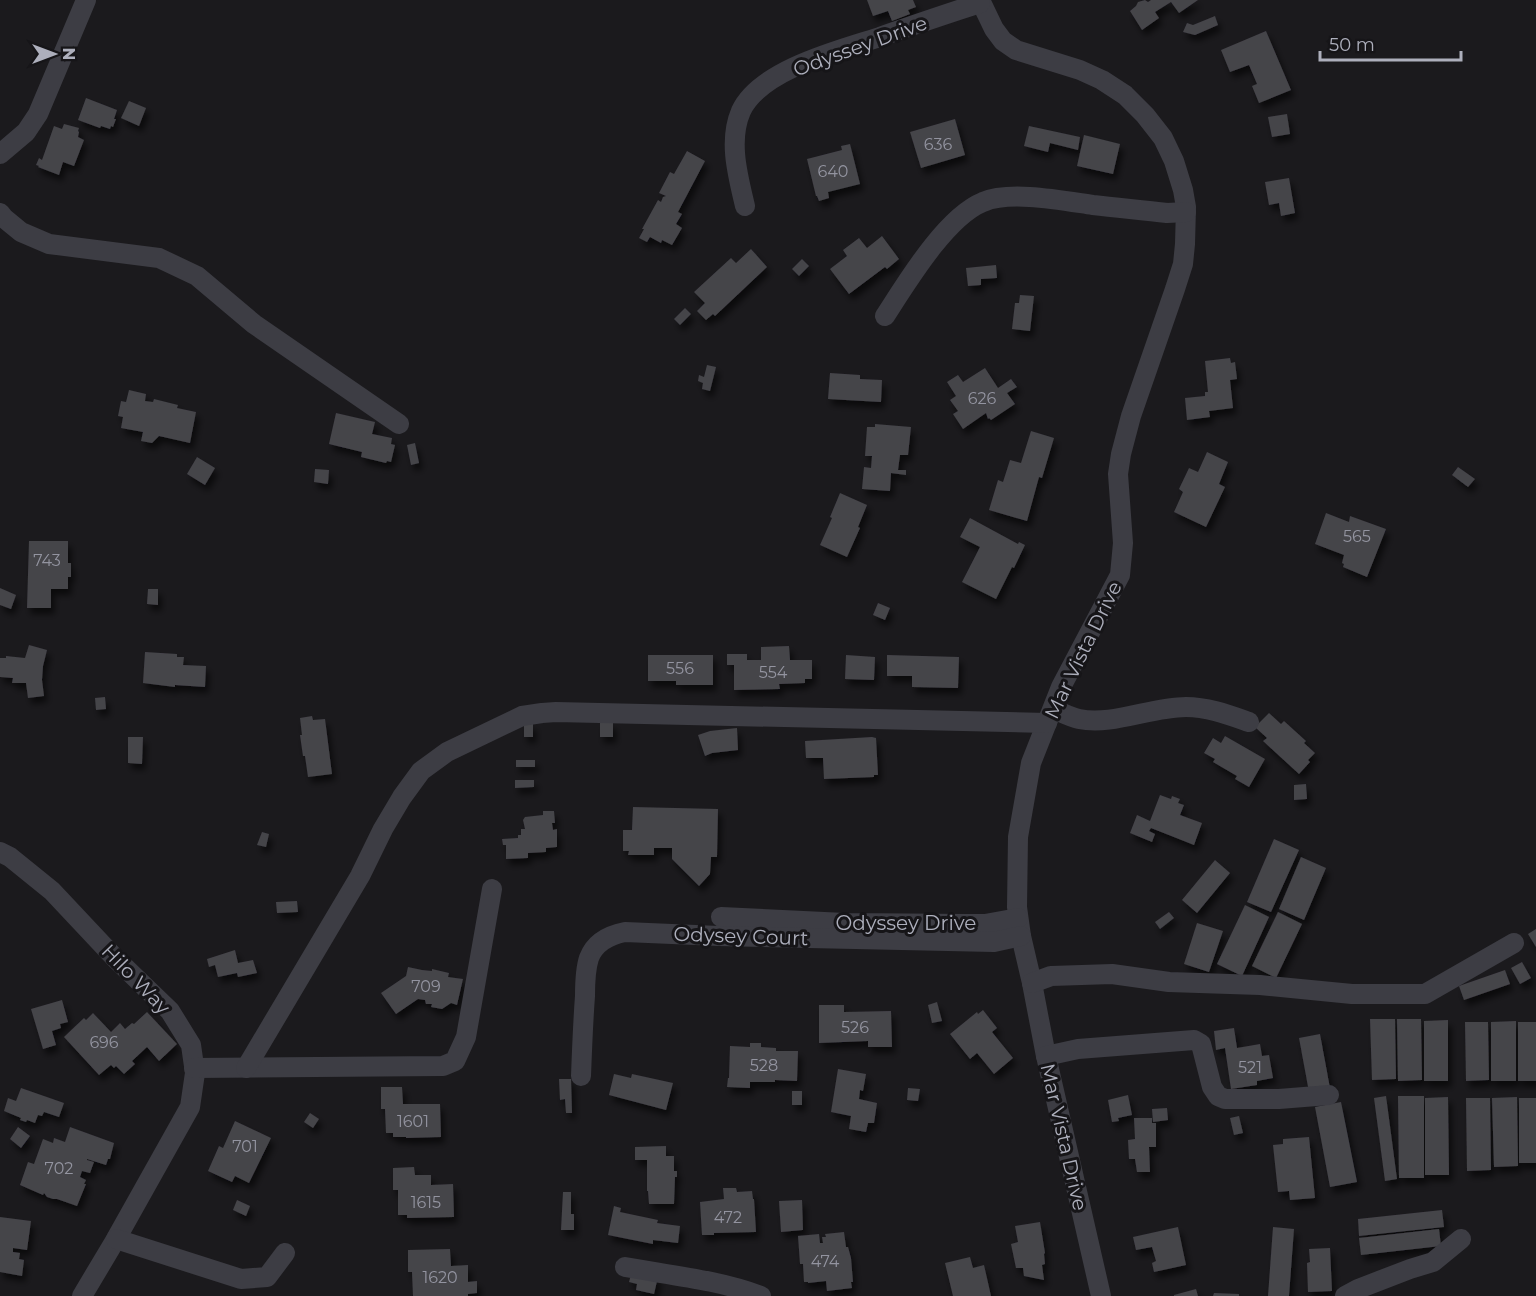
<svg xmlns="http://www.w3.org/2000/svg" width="1536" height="1296" font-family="Montserrat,sans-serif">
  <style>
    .building { fill: #45444a; filter: url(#shadow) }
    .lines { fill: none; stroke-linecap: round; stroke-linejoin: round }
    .minor { stroke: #3d3d44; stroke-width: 20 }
    .labels { text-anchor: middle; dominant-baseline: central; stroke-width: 6; stroke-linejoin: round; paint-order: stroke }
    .number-label { font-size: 16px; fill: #9394a0 }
    .street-label { font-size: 20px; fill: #adafbc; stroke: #161518 }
  </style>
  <defs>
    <filter id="shadow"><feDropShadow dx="3.5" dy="6" stdDeviation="3" flood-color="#0009"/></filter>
  </defs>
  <rect width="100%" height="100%" fill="#1b1a1d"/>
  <!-- building -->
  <g class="building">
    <path d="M867 0H913L916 7 908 10 910 14 892 21 888 11 873 16Z"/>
    <path d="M1145 0 1148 2 1151 0H1198L1179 13 1171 2 1155 12 1159 18 1142 30 1130 11 1136 6 1138 2Z"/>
    <path d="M1215 16 1218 25 1195 35 1183 32 1187 23 1193 25Z"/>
    <path d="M1266 31 1291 90 1259 103 1252 86 1257 84 1249 65 1230 72 1221 50Z"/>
    <path d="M86 98 117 110 114 119H116L113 127 111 126 110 129 101 126 100 128 78 120Z"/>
    <path d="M129 101 146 108 139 126 121 118Z"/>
    <path d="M1287 114 1290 134 1272 137 1268 117Z"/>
    <path d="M955 119 965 155 921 168 910 132Z"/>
    <path d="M64 124 79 128 78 131 79 132 78 137 84 140 74 166 63 162 59 175 38 167 39 166 36 165 39 158 42 160 54 126 62 129Z"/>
    <path d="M1029 126 1080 137 1078 150 1050 143 1048 152 1024 146Z"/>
    <path d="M1084 135 1120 144 1113 174 1077 166Z"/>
    <path d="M850 144 860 184 828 192 829 198 819 201 817 196H816L807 159 842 150 841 146Z"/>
    <path d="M687 151 705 161 678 212 682 214 676 224 682 228 672 245 662 240 661 243 650 237 647 242 639 238 644 229H642L658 200 661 202 663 197 666 196 659 193 670 172 674 174Z"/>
    <path d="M1289 178 1295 213 1281 216 1279 203 1269 205 1265 182Z"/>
    <path d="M882 236 899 259 887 269 885 267 849 294 830 269 847 256 843 250 859 238 867 248Z"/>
    <path d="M751 249 767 267 715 316 713 314 706 320 697 311 705 303 694 292 731 258 736 263Z"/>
    <path d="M802 259 809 266 799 276 792 269Z"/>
    <path d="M996 265 997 278 981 279V285L968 286 966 268Z"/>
    <path d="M1020 295 1034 296 1030 331 1012 329 1015 303H1019Z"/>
    <path d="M685 308 691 314 680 325 674 319Z"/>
    <path d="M1230 358 1231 363 1235 362 1237 379 1230 380 1233 408 1209 411 1210 417 1187 420 1185 398 1205 396V392H1208L1205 361Z"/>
    <path d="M707 365 716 367 710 391 702 389 703 383 698 381 699 375 704 377Z"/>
    <path d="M985 368 998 388 1011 379 1017 387 1007 393 1015 404 991 420 989 418 988 419 986 413 963 429 953 414 958 411 950 400 956 396 947 382 958 375 963 382Z"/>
    <path d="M830 373 860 375V379L882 380 881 402 828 399Z"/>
    <path d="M129 390 146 394 145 401 153 402 154 399 178 405 177 408 196 412 190 443 159 436 152 443 141 441 143 432 121 428 123 417 118 416 121 401 126 402Z"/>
    <path d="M336 413 375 422 372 434 392 438 391 444 395 445 391 462 387 461 386 463 361 457 362 452 329 444Z"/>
    <path d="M875 424 911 427 908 455H900L898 470H906V475L891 473 890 491 862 489 864 467 871 468 872 456H865L867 427H875Z"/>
    <path d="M1031 431 1054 438 1042 478 1039 477 1027 521 989 510 998 480 1003 482 1010 460 1021 463Z"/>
    <path d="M415 443 419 463 411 465 407 445Z"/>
    <path d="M1207 452 1228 462 1219 484 1225 487 1206 527 1174 512 1183 492 1179 489 1189 468 1198 472Z"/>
    <path d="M197 457 215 468 205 485 187 474Z"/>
    <path d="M1458 467 1475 479 1468 487 1452 475Z"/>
    <path d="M315 469 329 470 328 484 314 482Z"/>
    <path d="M840 493 867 505 858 527 860 528 847 557 820 545 832 518 830 517Z"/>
    <path d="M1326 513 1349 522 1350 516 1386 529 1367 577 1343 567 1344 564 1342 563 1344 555 1315 544Z"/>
    <path d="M970 518 1018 544 1019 542 1025 545 1014 568 1012 567 996 599 962 582 980 547 960 537Z"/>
    <path d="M29 541H68V563H71V577H68V589H51V608H27Z"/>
    <path d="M0 588 16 595 11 609 0 605Z"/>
    <path d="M148 589H158V605L147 604Z"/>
    <path d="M878 603 890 608 885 620 873 615Z"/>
    <path d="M29 645 47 650 43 666 42 680 44 696 28 698 26 683H12L13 678 0 677V658H6V656L25 658Z"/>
    <path d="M789 646 790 660H812V679H805V683L779 684 780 689 734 690V665H727V654H747V660H761V647Z"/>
    <path d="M145 652 177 654V657H184L183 665 206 666 205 687 175 685V687L143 683Z"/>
    <path d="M648 655H713V685H676V681H648Z"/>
    <path d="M846 655 875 657 874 680 845 679Z"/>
    <path d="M887 655 959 657 958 688 912 687V676H887Z"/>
    <path d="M105 697 106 709 96 710 95 698Z"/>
    <path d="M1269 713 1281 724 1284 721 1306 741 1304 743 1315 753 1308 760 1310 762 1299 774 1263 741 1267 738 1255 727Z"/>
    <path d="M312 716 313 720 325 719 332 774 308 777 305 756H303L300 735H302L300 718Z"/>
    <rect x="600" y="723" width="13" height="14"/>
    <rect x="524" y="724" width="9" height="13"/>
    <path d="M737 728 738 750 712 753 705 756 698 735 710 731Z"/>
    <path d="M1225 736 1265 759 1249 787 1235 779 1237 776 1213 762 1215 759 1204 753 1213 738 1221 743Z"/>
    <path d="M128 737H143L142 764 128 763Z"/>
    <path d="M872 737 876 738 878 775H874V777L824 779 823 758H806L805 741Z"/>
    <rect x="516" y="760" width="19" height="7"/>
    <path d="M515 780H534V787L515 788Z"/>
    <path d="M1306 784 1307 799 1294 800V785Z"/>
    <path d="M1160 795 1171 799 1172 796 1180 799 1178 803 1184 805 1180 815 1202 823 1194 845 1151 828 1149 831 1155 834 1152 842 1130 833 1137 815 1150 821Z"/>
    <path d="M633 807 718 809 717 857H711L710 874 699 886 672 859V848H654V855H628L629 851H623V830H632Z"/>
    <path d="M543 811H554L555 823H552L553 830 557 829V847L546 848V852L528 853V858L506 859V845H503L502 839 518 838V835H521V829H525L523 820 525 817 543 815Z"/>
    <path d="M262 832 269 834 266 847 257 845Z"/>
    <path d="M1274 839 1299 850 1271 912 1247 902Z"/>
    <path d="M1301 857 1326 868 1304 920 1279 909Z"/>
    <path d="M1215 860 1230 873 1197 913 1182 900Z"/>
    <path d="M297 901 298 912 277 913 276 902Z"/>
    <path d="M1245 905 1269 917 1242 976 1217 964Z"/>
    <path d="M1169 912 1174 918 1160 929 1155 922Z"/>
    <path d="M1278 912 1302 924 1276 978 1252 966Z"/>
    <path d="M1197 923 1223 931 1209 972 1184 964Z"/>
    <path d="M1536 929V947L1528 934Z"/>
    <path d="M235 950 238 963 253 960 257 973 238 977 237 973 218 977 215 965 209 967 207 959Z"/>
    <path d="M1522 962 1531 978 1520 984 1511 968Z"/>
    <path d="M408 967 422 970 432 971V969L449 973 448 977 463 979 457 1005 451 1003 442 1009 431 1007 432 1004H426L425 1000 418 999 396 1014 381 993 406 976Z"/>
    <path d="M1505 970 1510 984 1464 1000 1459 986Z"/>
    <path d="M62 1000 68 1022 60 1024 61 1028 52 1031 56 1045 43 1049 31 1009Z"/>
    <path d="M937 1002 942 1021 932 1023 928 1005Z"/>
    <path d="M819 1005H844V1012L891 1011 892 1047H868V1041L819 1043Z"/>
    <path d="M983 1010 997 1028 992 1032 1013 1058 994 1074 977 1053 970 1059 950 1034 977 1012 978 1014Z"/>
    <path d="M147 1012 177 1044 159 1061 147 1047 132 1061 135 1064 124 1074 116 1066 114 1068 111 1065 99 1075 64 1037 84 1018 86 1020 93 1013 111 1032 120 1023 125 1029 132 1023 134 1024Z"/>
    <path d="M1370 1019H1395L1396 1079 1372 1080Z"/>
    <path d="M1397 1019H1421L1422 1080 1398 1081Z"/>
    <path d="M1448 1020V1081H1424V1021Z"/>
    <path d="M1516 1021V1081H1491V1022Z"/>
    <path d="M1465 1022H1488L1489 1080 1466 1081Z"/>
    <rect x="1518" y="1022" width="18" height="59"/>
    <path d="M1234 1028 1237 1048 1260 1044 1262 1056 1269 1055 1273 1078 1257 1081V1085L1231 1089 1225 1048 1216 1050 1214 1031Z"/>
    <path d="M1320 1034 1330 1088 1309 1092 1299 1038Z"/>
    <path d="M750 1043H761V1047L776 1048V1051H798L797 1081 775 1080V1082H750V1088L727 1087 728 1078H729L730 1046 750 1047Z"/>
    <path d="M838 1069 866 1074 863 1091 860 1090 859 1099 877 1103 874 1123H868L866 1132 849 1129 851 1116 831 1112Z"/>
    <path d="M614 1074 631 1078 632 1074 673 1083 666 1110 609 1095Z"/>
    <path d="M559 1079H571L572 1113H566L565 1099 560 1100Z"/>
    <path d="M381 1087H402L403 1104H440L441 1137 406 1138V1137H393V1133H386L385 1109H381Z"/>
    <path d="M21 1088 64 1103 59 1117 44 1112 42 1116 38 1115 35 1123 27 1120 26 1122 20 1120 21 1118 4 1111 8 1098 16 1101Z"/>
    <path d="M908 1088 920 1089 918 1101 907 1100Z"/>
    <rect x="792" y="1091" width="10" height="14"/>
    <path d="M1128 1095 1132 1115 1118 1118 1119 1121 1112 1122 1108 1100Z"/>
    <path d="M1386 1096 1397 1179 1385 1181 1374 1098Z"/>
    <path d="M1398 1096H1424V1178H1399Z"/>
    <path d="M1448 1097 1449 1175H1425V1098Z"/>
    <path d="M1517 1097 1518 1166 1494 1167 1492 1098Z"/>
    <path d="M1466 1098H1490L1491 1170 1467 1171Z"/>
    <rect x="1519" y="1098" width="17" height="65"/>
    <path d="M1341 1102 1357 1182 1330 1187 1315 1107Z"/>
    <path d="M1167 1108 1168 1120 1153 1122 1152 1109Z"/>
    <path d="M310 1113 319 1119 313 1128 304 1122Z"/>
    <path d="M1239 1116 1243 1133 1234 1135 1230 1118Z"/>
    <path d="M1134 1118H1152V1123H1156V1147H1149L1150 1172H1137L1135 1159H1129L1128 1140 1135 1139Z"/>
    <path d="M235 1121 271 1138 249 1183 235 1176 232 1182 208 1171 219 1146 223 1148Z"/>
    <path d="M18 1127 30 1136 21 1148 10 1139Z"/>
    <path d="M70 1127 114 1143 110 1159H108L106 1165 87 1159V1160L94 1162 90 1173 82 1171 80 1177 86 1180 84 1184H86L77 1206 57 1199H53L47 1197 44 1193 43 1195 20 1185 28 1162 34 1164 43 1139 53 1143 54 1138 65 1142Z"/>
    <path d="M1309 1137 1315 1198 1290 1200 1289 1191 1278 1192 1273 1145 1283 1144V1139Z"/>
    <path d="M666 1146V1156H674V1171H677V1177H675L674 1204H649L648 1191H647V1160H635V1147Z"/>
    <path d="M414 1167 415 1175H431V1185L453 1184 454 1217 407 1218V1215H398V1190H393V1168Z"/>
    <path d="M723 1188H736L737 1192 752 1191 753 1199H754L756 1232 714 1233V1235H702L700 1202 724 1199Z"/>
    <path d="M563 1192H571V1214H574V1230H561Z"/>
    <path d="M237 1200 250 1206 246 1216 233 1210Z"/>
    <path d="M802 1200 803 1230 781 1232 779 1201Z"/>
    <path d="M614 1206 621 1208 620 1212 658 1220 657 1223 680 1226 678 1243 653 1240V1244L608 1235Z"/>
    <path d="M1442 1210 1444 1227 1359 1236 1358 1219Z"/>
    <path d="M0 1217 31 1221 27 1250 13 1248V1252L20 1253 19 1259 24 1260 22 1276 0 1272Z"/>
    <path d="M1040 1222 1045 1253 1044 1254 1045 1264 1042 1265 1044 1280 1024 1276 1023 1268H1016L1011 1244 1018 1242 1015 1226Z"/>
    <path d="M1178 1227 1186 1265 1154 1272 1152 1263 1156 1261 1152 1247 1136 1250 1133 1237Z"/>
    <path d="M1273 1227 1294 1229 1289 1296H1268Z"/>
    <path d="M1439 1229 1441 1246 1361 1255 1359 1238Z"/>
    <path d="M844 1232 846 1247H848L851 1258 853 1282H851L852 1288 827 1291 826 1281 808 1283V1282H804L803 1264H800L798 1236 819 1234 820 1243H823L822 1237H826L825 1234Z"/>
    <path d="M1330 1248 1332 1291 1308 1292 1307 1263 1310 1262 1309 1249Z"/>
    <path d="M450 1249 451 1266 468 1265V1282L477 1281V1293L468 1294V1296H413L412 1272H408V1250Z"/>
    <path d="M970 1257 973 1268 984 1265 991 1296H953L945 1263Z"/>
    <path d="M632 1271 658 1277 654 1294 636 1290 637 1284 629 1282Z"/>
    <path d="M1196 1289 1198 1296H1174V1295Z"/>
    <path d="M1214 1293 1239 1294V1296H1213Z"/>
  </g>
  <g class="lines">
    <!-- minor -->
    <g class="minor">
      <path d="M980 0 994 29 1003 41 1016 50 1080 70 1102 80 1125 95 1145 115 1163 138 1174 161 1183 190 1186 207 1185 244 1183 264 1175 289 1131 416 1121 454 1118 474 1123 543 1120 575 1061 687 1031 763 1018 837 1017 907 1021 936 1032 983 1046 1056 1101 1296"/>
      <path d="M0 154 26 132 38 114 86 0"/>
      <path d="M745 206C738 176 728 141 741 111 760 70 839 50 880 37 913 25 947 14 980 3"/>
      <path d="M0 213 4 218 21 232 49 244 159 258 197 276 254 324 399 424"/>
      <path d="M885 316C907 282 946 217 983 202 1010 190 1065 201 1093 205 1118 208 1142 210 1167 213L1186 212"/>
      <path d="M1053 709C1061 712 1070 717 1079 719 1112 726 1151 707 1186 707 1208 707 1229 715 1249 722"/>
      <path d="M0 852 10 857 52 891 114 957 170 1011 191 1045 195 1073 190 1107 116 1239 82 1296"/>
      <path d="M721 917 845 923 967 924H985L1018 918"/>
      <path d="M1032 983 1051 976 1112 974 1169 982 1260 985 1352 994H1425L1514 943"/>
      <path d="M1046 1056 1078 1049 1194 1040 1201 1044 1212 1087 1218 1096 1225 1099H1279L1329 1095"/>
      <path d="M194 1068 443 1066 455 1061 466 1037 492 889"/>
      <path d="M246 1068 360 876 383 829 402 797 421 771 447 752 522 716 542 713 556 712 1047 723"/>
      <path d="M581 1076C582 1049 583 1022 585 996 585 984 585 970 589 958 595 942 610 935 625 932L719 936 994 942 1021 936"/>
      <path d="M116 1239 241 1279 267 1277 285 1253"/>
      <path d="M625 1267C669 1275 719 1280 761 1296"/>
      <path d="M1345 1296 1358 1289 1410 1269 1433 1262 1461 1239"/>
    </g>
  </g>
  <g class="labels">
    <!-- number labels -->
    <g class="number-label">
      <text x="938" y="144">636</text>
      <text x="833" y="171">640</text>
      <text x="982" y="398">626</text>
      <text x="1357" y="536">565</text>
      <text x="47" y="560">743</text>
      <text x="680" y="668">556</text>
      <text x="773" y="672">554</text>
      <text x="426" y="986">709</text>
      <text x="855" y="1027">526</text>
      <text x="104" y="1042">696</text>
      <text x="764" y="1065">528</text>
      <text x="1250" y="1067">521</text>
      <text x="413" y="1121">1601</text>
      <text x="245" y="1146">701</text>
      <text x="59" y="1168">702</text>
      <text x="426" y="1202">1615</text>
      <text x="728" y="1217">472</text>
      <text x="825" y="1261">474</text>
      <text x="440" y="1277">1620</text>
    </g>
    <!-- street labels -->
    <g class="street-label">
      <text transform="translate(860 46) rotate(-20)">Odyssey Drive</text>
      <text transform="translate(1083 650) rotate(-64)">Mar Vista Drive</text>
      <text x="906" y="923">Odyssey Drive</text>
      <text transform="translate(741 936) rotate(2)">Odysey Court</text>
      <text transform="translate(136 979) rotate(46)">Hilo Way</text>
      <text transform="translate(1064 1137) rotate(77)">Mar Vista Drive</text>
    </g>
  </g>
  <!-- north arrow -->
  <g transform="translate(54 54) rotate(90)" stroke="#161518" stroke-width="4.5" paint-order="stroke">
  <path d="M0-4.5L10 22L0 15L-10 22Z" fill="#adafbc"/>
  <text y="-9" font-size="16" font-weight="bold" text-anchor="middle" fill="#adafbc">N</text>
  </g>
  <!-- scale -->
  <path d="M1320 51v9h141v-9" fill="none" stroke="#adafbc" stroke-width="3"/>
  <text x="1329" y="51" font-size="18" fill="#adafbc" stroke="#161518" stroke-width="4.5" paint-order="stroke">50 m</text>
</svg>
